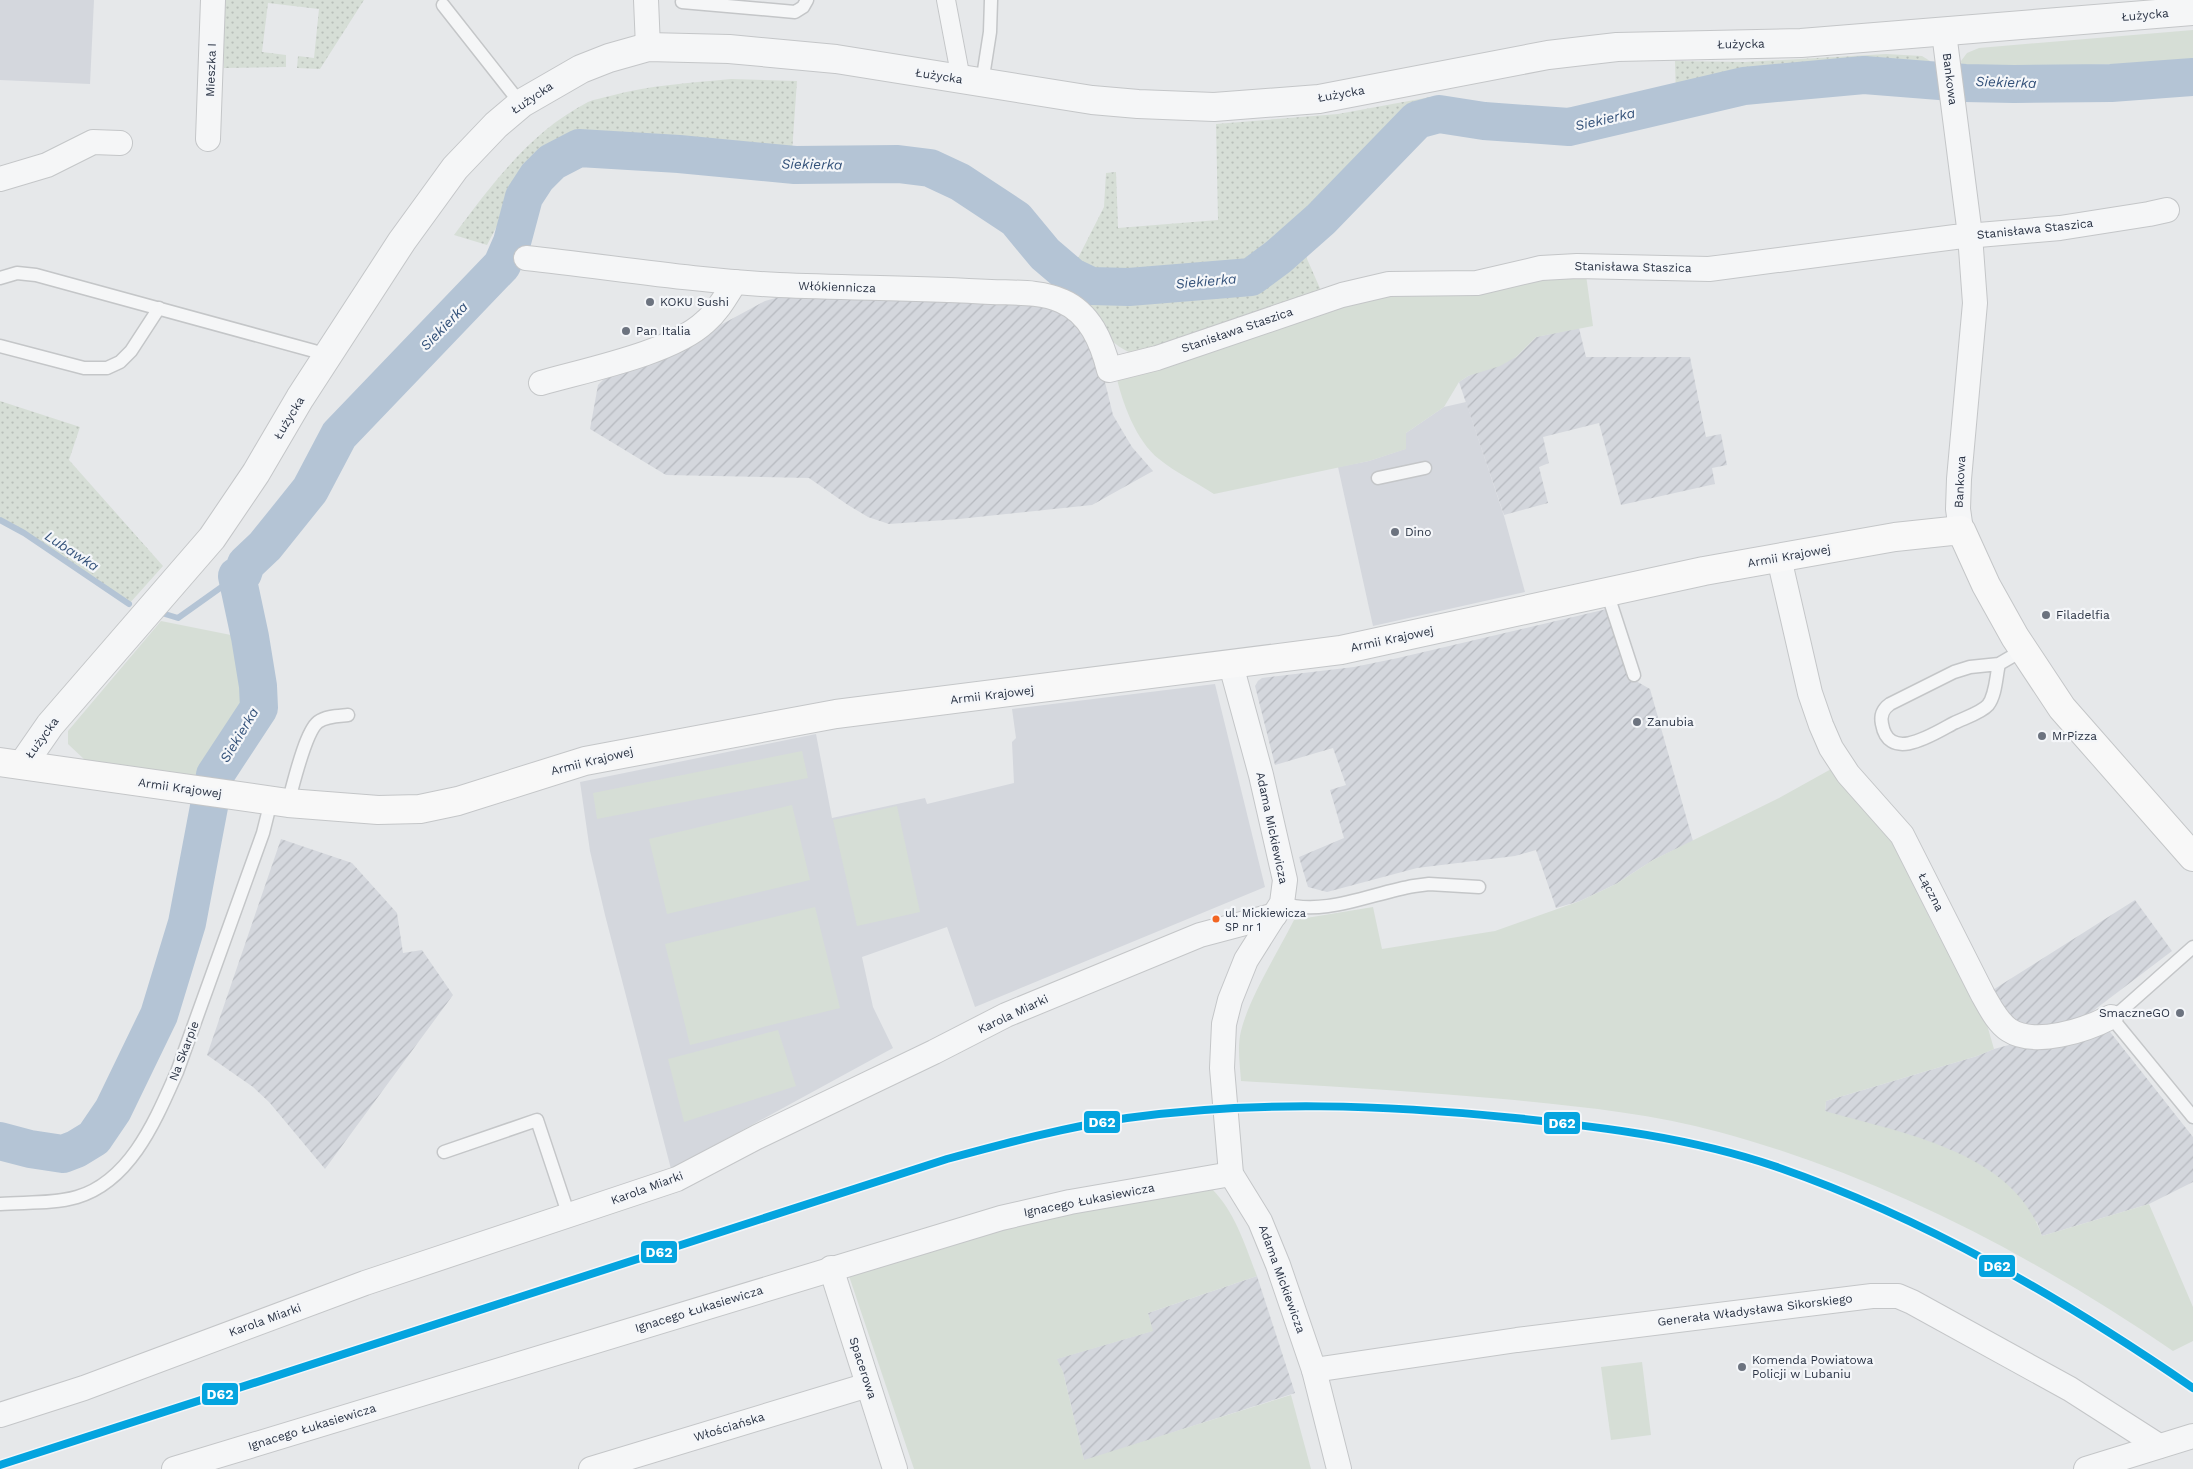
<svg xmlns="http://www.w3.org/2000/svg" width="2193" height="1469" font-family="'Work Sans',sans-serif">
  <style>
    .built { fill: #d4d7dd }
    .industrial { fill: url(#industrial-furrows) }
    .grass { fill: url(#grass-dots) }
    .green { fill: #d6ded6 }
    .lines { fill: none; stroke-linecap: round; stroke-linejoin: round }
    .stream { stroke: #b4c4d5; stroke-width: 6 }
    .river { stroke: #b4c4d5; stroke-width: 38 }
    .service-casing { stroke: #c4c6c8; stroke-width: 15 }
    .pedestrian-casing { stroke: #c4c6c8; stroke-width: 20 }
    .minor-casing { stroke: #c4c6c8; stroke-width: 26 }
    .tertiary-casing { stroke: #c4c6c8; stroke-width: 30 }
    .secondary-casing { stroke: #c4c6c8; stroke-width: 30 }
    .service { stroke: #f5f6f7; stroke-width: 12 }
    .pedestrian { stroke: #f5f6f7; stroke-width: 18 }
    .minor { stroke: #f5f6f7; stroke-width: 24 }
    .tertiary { stroke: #f5f6f7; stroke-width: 28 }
    .secondary { stroke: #f8f8f8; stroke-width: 28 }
    .rail-1-casing { stroke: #f4f6f9; stroke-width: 11 }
    .rail-1 { stroke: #04a4df; stroke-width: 8 }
    .poi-dot { fill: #6c737f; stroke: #f4f6f9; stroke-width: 2 }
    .bus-dot { fill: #f26522; stroke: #f4f6f9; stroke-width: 2 }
    .labels { text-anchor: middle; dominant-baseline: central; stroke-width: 4.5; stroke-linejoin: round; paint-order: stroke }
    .bus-label { font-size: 11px; fill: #2b3445; stroke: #f4f6f9; text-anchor: start }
    .street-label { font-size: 12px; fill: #2b3445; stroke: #f4f6f9 }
    .poi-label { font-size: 12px; fill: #2b3445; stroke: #f4f6f9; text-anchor: start }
    .water-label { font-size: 14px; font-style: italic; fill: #34527a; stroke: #f4f6f9 }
    .line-badge { stroke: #f4f6f9; stroke-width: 2 }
    .badge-label { font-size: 14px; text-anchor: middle; font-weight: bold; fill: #fff }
  </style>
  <defs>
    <pattern id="industrial-furrows" width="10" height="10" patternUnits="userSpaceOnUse" patternTransform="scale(1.25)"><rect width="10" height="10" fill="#d4d7dd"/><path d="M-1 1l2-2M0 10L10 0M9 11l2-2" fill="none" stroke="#b6b9bf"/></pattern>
    <pattern id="grass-dots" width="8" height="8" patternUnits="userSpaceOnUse" patternTransform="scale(1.25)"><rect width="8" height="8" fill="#d6ded6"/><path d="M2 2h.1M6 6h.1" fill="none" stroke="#b8bfb9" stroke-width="1.8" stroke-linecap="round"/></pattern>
  </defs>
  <rect width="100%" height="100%" fill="#e6e8ea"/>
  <!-- built -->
  <g class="built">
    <path d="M0 0H94L90 84 0 80Z"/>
    <path d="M1466 402 1504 516 1525 592 1373 626 1338 467 1369 461 1405 449 1406 433 1444 407Z"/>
    <path d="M1215 684 1265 887 975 1007 947 927 862 957 873 1007 893 1048 671 1169 605 915 590 851 580 782 816 734 832 818 925 798 927 804 1014 783 1012 742 1016 738 1012 709Z"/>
  </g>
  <!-- industrial -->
  <g class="industrial">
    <path d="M779 297 1041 301 1065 309 1096 345 1113 415 1132 447 1153 471 1092 505 959 519 889 524 868 517 848 505 809 478 666 475 590 429 598 385 614 369 665 355 765 301Z"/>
    <path d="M1579 328 1586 357H1690L1706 437 1721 434 1727 465 1712 468 1715 484 1621 505 1599 423 1543 437 1549 463 1539 467 1548 503 1504 515 1459 382 1468 376 1516 357 1536 337Z"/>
    <path d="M1607 609 1629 677 1650 689 1693 841 1653 860 1616 884 1580 901 1556 908 1536 850 1515 856 1417 868 1327 892 1308 887 1299 857 1344 838 1330 790 1346 785 1333 748 1275 765 1255 686 1258 681 1262 678 1354 667 1398 658Z"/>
    <path d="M281 839 352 863 397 913 403 953 422 950 453 995 325 1169 269 1102 253 1087 207 1055Z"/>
    <path d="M2135 900 2172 951 2081 1020 2038 1029 2010 1024 1988 993Z"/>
    <path d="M2107 1028 2193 1137V1182L2149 1204 2042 1236 2037 1222 1825 1111 1826 1101 1977 1056 1994 1049 2020 1042Z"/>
    <path d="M1257 1276 1295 1393 1084 1461 1063 1372 1056 1359 1152 1331 1148 1313Z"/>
  </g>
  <!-- grass -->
  <g class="grass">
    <path d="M223 0H364L320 69 297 68 298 56 314 58 319 9 268 3 262 52 286 55V67L224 68Z"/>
    <path d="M1886 54 1922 56 1930 61 1932 70C1873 68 1812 69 1753 78 1727 82 1702 90 1676 97L1675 61 1745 62Z"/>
    <path d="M731 79 797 81 792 152 653 143H572L541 160 519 184 487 245 454 235C492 184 530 132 588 102 595 99 603 98 610 96 650 85 690 83 731 79Z"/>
    <path d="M1436 96 1430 106 1403 119 1306 222 1275 252 1256 264 1226 273H1190L1122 279 1093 275 1074 266 1104 207 1106 173 1116 172 1118 228 1218 220 1216 124 1338 114Z"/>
    <path d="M1304 252 1322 293 1134 354C1105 344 1090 313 1068 294L1120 296 1241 288 1268 278Z"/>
    <path d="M0 401 80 427 69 460 163 566 129 604 24 533 0 520Z"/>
  </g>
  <!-- green -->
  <g class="green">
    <path d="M2193 30V61L1962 70 1961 61 1967 53 1979 48Z"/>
    <path d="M1586 275 1593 326 1536 337 1516 357 1500 366 1468 376 1459 382 1444 407 1406 433V449L1369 461 1214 494C1196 482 1176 473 1159 459 1136 441 1122 402 1116 375L1366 297Z"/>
    <path d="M161 621 231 635 243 701 198 776 85 760 68 744V731Z"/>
    <path d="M802 751 808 778 597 819 593 793Z"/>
    <path d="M1833 768 1882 822 1935 929 1985 1018 1994 1049 1977 1056 1826 1101 1825 1111C1901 1133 2013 1151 2042 1236L2149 1204 2193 1307V1341L2173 1351C2034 1256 1882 1176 1719 1132 1649 1113 1575 1106 1503 1099 1416 1091 1328 1086 1241 1081 1240 1065 1237 1047 1241 1031 1249 998 1278 952 1294 920L1373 907 1382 949 1495 931 1580 901 1616 884 1653 860 1779 798Z"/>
    <path d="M792 805 810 880 667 914 649 839Z"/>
    <path d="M897 806 920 912 857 926 833 820Z"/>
    <path d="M815 907 840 1008 690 1045 665 944Z"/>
    <path d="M778 1030 796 1086 684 1122 668 1059Z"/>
    <path d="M1212 1189C1235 1212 1245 1245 1257 1276L1148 1313 1153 1331 1057 1359 1063 1372 1084 1460 1291 1395 1311 1469H914L848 1273 1034 1219Z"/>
    <path d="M1642 1362 1651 1435 1611 1440 1601 1367Z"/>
  </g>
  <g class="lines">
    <!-- stream -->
    <g class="stream">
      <path d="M0 520 24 533 129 604"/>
      <path d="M165 614 178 618 237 576"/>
    </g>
    <!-- river -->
    <path class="river" d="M0 1141 30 1149 63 1154 76 1149 94 1138 113 1110 159 1015 187 923 215 775 259 708 258 686 250 637 237 576 243 573 246 564 265 546 310 490 339 435 502 265 512 242 524 197 537 177 552 162 579 148 679 154 795 165 898 164 930 168 960 182 1016 219 1045 254 1072 277 1091 286 1129 287 1251 277 1278 257 1321 219 1417 120 1439 114 1484 121 1569 127 1744 86 1864 75 1965 83 2014 84 2111 83 2193 77"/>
    <!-- service casing -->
    <g class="service-casing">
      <g id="service">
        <path d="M682 2 795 12 803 7 807 0"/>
        <path d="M443 5 521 104"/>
        <path d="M982 83 990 32 991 0"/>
        <path d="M0 278 17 273 36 275 314 351 326 356"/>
        <path d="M0 346 84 368H107L120 362 131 351 159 308"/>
        <path d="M1378 478 1425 468"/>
        <path d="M1607 592 1634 675"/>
        <path d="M1999 664C1996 676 1996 695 1988 705 1981 713 1964 718 1954 723 1935 733 1889 764 1882 724 1880 715 1883 709 1890 704L1954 672 1970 667 1999 664 2023 650"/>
        <path d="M288 803C293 786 305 732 318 722 326 716 338 716 348 715"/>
        <path d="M1282 903C1323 917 1372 893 1414 886L1429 884 1479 887"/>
        <path d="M2193 947 2122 1010 2111 1017 2193 1117"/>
        <path d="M444 1152 537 1120 569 1216"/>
        <path d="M0 1204C25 1202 53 1204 77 1197 131 1181 156 1119 177 1072L263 833 271 801"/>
      </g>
    </g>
    <!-- pedestrian casing -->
    <g class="pedestrian-casing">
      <path id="pedestrian" d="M946 0 961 79"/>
    </g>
    <!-- minor casing -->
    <g class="minor-casing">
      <g id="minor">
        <path d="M646 0 648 47"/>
        <path d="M1944 33 1970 235 1975 303 1959 479 1958 509 1961 530"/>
        <path d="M208 139 213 0"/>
        <path d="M0 179 47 165 93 142 120 143"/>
        <path d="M526 258C610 267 694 281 779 285 849 288 920 288 991 292 1014 293 1041 291 1062 301 1090 313 1102 342 1109 370L1157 358 1342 295 1389 284 1477 283 1541 268 1577 266 1709 269 1955 237 2060 228 2149 214 2167 210"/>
        <path d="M541 383C586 370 672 353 705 322 718 311 726 296 735 282"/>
        <path d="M1779 558 1810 693 1821 725 1831 748 1848 774 1902 835 1983 995C1990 1007 1997 1022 2009 1030 2035 1047 2086 1030 2111 1017"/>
        <path d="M1231 665 1261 775 1285 880 1282 903 1246 960 1230 1000 1224 1024 1222 1068 1231 1174 1260 1221 1278 1265 1314 1370 1339 1469"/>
        <path d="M831 1268 895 1469"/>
        <path d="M1314 1370 1517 1340 1872 1296H1898L1912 1302 2070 1389 2159 1446"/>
        <path d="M0 1415 84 1388 365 1283 677 1179 757 1137 934 1052 1006 1015 1200 935 1275 915"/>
        <path d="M174 1469 1001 1218 1070 1202 1231 1174"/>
        <path d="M591 1469 868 1385"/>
        <path d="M2086 1469 2193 1436"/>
      </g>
    </g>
    <!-- tertiary casing -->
    <g class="tertiary-casing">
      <path id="tertiary" d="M23 764 50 725 212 538 256 473 300 398 402 241 455 168 496 125 522 103 581 69 609 58 648 47 729 49 836 59 1092 100 1138 104 1214 107 1319 99 1548 55 1617 47 1801 43 2193 11"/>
    </g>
    <!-- secondary casing -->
    <g class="secondary-casing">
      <path id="secondary" d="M0 762 288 803 378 810 420 809 458 801 585 761 836 714 1341 650 1704 571 1895 537 1961 530 1986 585 2015 637 2062 708 2193 857"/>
    </g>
    <!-- service -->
    <use href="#service" class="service"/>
    <!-- pedestrian -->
    <use href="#pedestrian" class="pedestrian"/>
    <!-- minor -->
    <use href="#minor" class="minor"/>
    <!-- tertiary -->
    <use href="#tertiary" class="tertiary"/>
    <!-- secondary -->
    <use href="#secondary" class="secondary"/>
    <!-- rail-1 casing -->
    <g class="rail-1-casing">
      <path id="rail-1" d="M0 1465 947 1159C1006 1143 1066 1127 1127 1118 1256 1100 1386 1105 1515 1118 1603 1127 1691 1138 1774 1166 1925 1218 2062 1298 2193 1388"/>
    </g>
    <!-- rail-1 -->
    <use href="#rail-1" class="rail-1"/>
  </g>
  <!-- markers -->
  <g class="poi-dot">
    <circle cx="650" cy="302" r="5"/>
    <circle cx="626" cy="331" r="5"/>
    <circle cx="1395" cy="532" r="5"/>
    <circle cx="2046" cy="615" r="5"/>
    <circle cx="1637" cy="722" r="5"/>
    <circle cx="2042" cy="736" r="5"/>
    <circle cx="2180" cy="1013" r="5"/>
    <circle cx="1742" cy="1367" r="5"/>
  </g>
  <circle class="bus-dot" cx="1216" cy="919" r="4.5"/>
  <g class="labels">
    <!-- bus labels -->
    <g class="bus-label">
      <text x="1225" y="913">ul. Mickiewicza<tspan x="1225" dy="14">SP nr 1</tspan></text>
    </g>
    <!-- street labels -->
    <g class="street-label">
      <text transform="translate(2145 15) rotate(-5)">Łużycka</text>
      <text transform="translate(1741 44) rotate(-1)">Łużycka</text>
      <text transform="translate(211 70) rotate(-88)">Mieszka I</text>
      <text transform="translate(939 76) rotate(9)">Łużycka</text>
      <text transform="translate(1950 79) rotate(83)">Bankowa</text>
      <text transform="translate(1341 94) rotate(-10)">Łużycka</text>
      <text transform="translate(532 98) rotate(-34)">Łużycka</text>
      <text transform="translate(2035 229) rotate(-6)">Stanisława Staszica</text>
      <text transform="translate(1633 267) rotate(1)">Stanisława Staszica</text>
      <text transform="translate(837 287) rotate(2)">Włókiennicza</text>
      <text transform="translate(1237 330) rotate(-19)">Stanisława Staszica</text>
      <text transform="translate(289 418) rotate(-59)">Łużycka</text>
      <text transform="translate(1960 482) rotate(-87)">Bankowa</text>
      <text transform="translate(1789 556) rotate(-10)">Armii Krajowej</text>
      <text transform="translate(1392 639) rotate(-12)">Armii Krajowej</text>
      <text transform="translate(992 695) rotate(-7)">Armii Krajowej</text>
      <text transform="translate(42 738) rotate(-54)">Łużycka</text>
      <text transform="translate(592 761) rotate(-14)">Armii Krajowej</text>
      <text transform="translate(180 788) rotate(8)">Armii Krajowej</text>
      <text transform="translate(1272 828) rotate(78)">Adama Mickiewicza</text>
      <text transform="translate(1931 892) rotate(63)">Łączna</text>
      <text transform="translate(1013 1014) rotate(-25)">Karola Miarki</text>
      <text transform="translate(184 1051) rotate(-69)">Na Skarpie</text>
      <text transform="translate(647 1188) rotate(-20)">Karola Miarki</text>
      <text transform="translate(1089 1200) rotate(-11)">Ignacego Łukasiewicza</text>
      <text transform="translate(1282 1279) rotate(70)">Adama Mickiewicza</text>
      <text transform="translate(699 1309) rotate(-17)">Ignacego Łukasiewicza</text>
      <text transform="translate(1755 1310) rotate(-7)">Generała Władysława Sikorskiego</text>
      <text transform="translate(265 1320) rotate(-20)">Karola Miarki</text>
      <text transform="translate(863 1368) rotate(72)">Spacerowa</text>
      <text transform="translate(312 1427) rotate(-17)">Ignacego Łukasiewicza</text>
      <text transform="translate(729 1427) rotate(-17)">Włościańska</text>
    </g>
    <!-- poi labels -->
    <g class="poi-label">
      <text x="660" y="302">KOKU Sushi</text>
      <text x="636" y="331">Pan Italia</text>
      <text x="1405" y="532">Dino</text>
      <text x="2056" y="615">Filadelfia</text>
      <text x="1647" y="722">Zanubia</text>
      <text x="2052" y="736">MrPizza</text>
      <text x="2170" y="1013" text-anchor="end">SmaczneGO</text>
      <text x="1752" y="1360">Komenda Powiatowa<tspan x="1752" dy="14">Policji w Lubaniu</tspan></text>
    </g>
    <!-- water labels -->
    <g class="water-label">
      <text transform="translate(2006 82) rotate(2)">Siekierka</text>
      <text transform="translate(1605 119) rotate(-13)">Siekierka</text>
      <text transform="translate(812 164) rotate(1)">Siekierka</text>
      <text transform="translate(1206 281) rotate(-5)">Siekierka</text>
      <text transform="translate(444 326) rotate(-46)">Siekierka</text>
      <text transform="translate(72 551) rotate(33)">Lubawka</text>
      <text transform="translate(239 735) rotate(-59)">Siekierka</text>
    </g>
  </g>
  <g class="line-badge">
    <rect x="1083" y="1110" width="38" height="24" rx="5" fill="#04a4df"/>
    <rect x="1543" y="1111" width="38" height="24" rx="5" fill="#04a4df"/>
    <rect x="640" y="1240" width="38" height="24" rx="5" fill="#04a4df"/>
    <rect x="1978" y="1254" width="38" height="24" rx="5" fill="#04a4df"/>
    <rect x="201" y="1382" width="38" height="24" rx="5" fill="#04a4df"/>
  </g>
  <g class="badge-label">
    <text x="1102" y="1127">D62</text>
    <text x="1562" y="1128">D62</text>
    <text x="659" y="1257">D62</text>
    <text x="1997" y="1271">D62</text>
    <text x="220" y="1399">D62</text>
  </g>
</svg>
